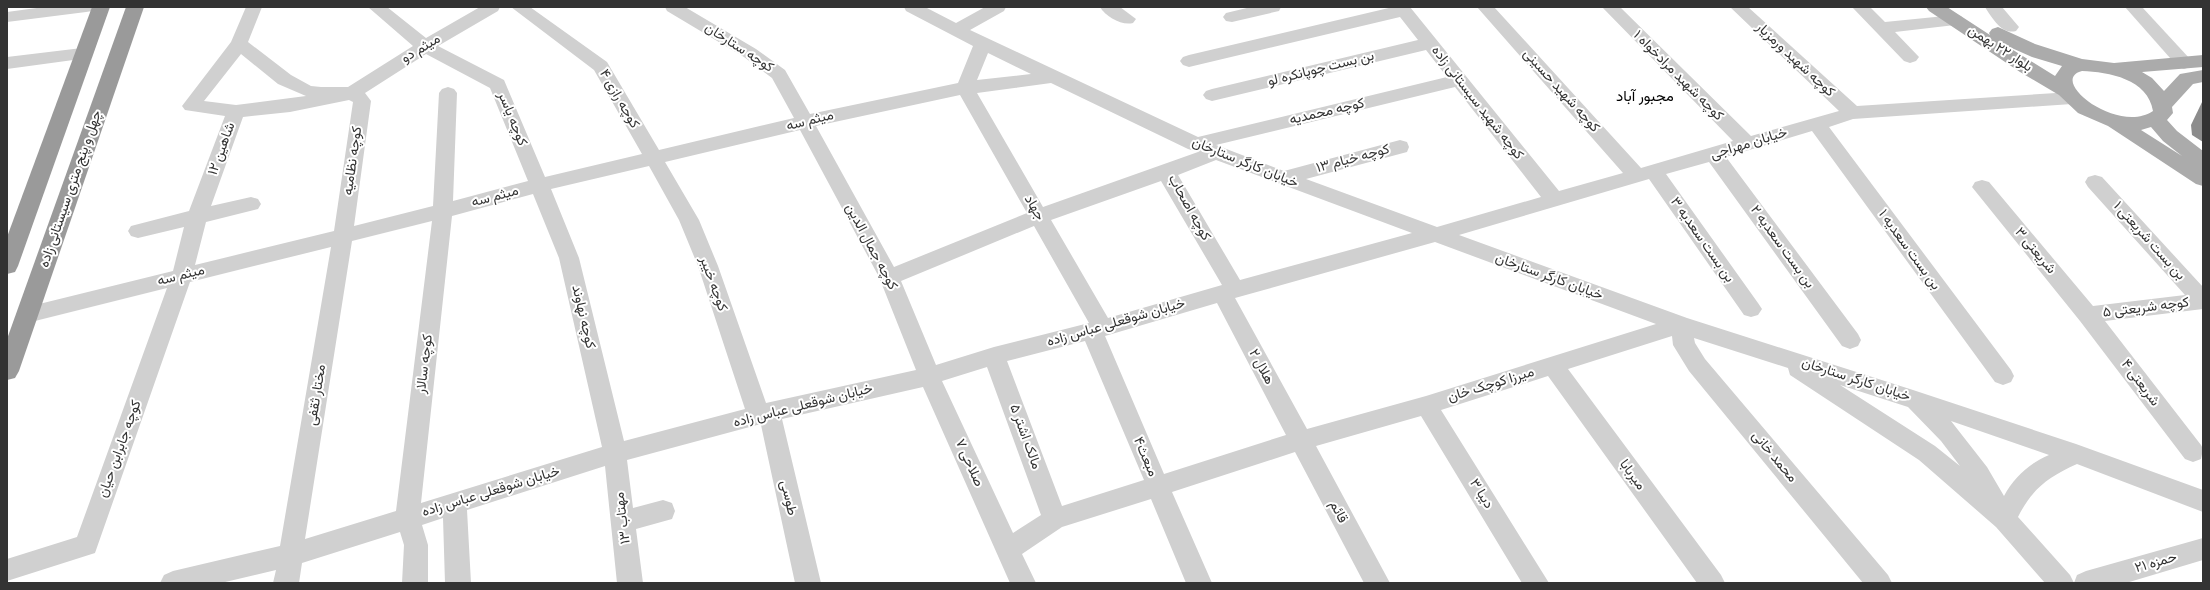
<svg xmlns="http://www.w3.org/2000/svg" width="2210" height="590" font-family="Overpass,Vazirmatn,sans-serif">
  <style>
    .lines { fill: none; stroke-linecap: round; stroke-linejoin: round }
    .minor { fill: #d0d0d0; fill-rule: evenodd }
    .major { fill: #ababab; fill-rule: evenodd }
    .highway { fill: #9a9a9a; fill-rule: evenodd }
    .wall { fill: #8c8c8c }
    .labels { text-anchor: middle; dominant-baseline: central; stroke-width: 4; stroke-linejoin: round; paint-order: stroke }
    .street-label { font-size: 14px; fill: #333; stroke: #fff }
    .neighbourhood-label { font-size: 15px; fill: #000; stroke: #fff }
  </style>
  <rect width="100%" height="100%" fill="#fff"/>
  <g class="lines">
    <!-- minor -->
    <g class="minor">
      <path d="M44 7H94L92 11 86 12 7 22V12Z"/>
      <path d="M246 7H262L248 42 291 75 311 86 321 87H348L413 46 368 7H387L426 38 480 7H500L498 11 438 46 504 80 545 177 642 154 594 70 511 7H530L607 62 659 150 794 118 772 78 744 57 667 11 665 7H685L756 49 785 70 810 114 958 83 973 46 906 11 904 7H925L956 23 985 7H1006L1004 11 970 30 1198 137 1447 77 1426 50 1212 101 1206 99 1203 95 1206 91 1212 89 1418 40 1400 17 1189 67 1183 65 1180 61 1183 57 1189 55 1393 7H1410L1559 191 1623 173 1477 7H1494L1641 168 1733 141 1602 7H1620L1751 136 1839 111 1730 7H1748L1857 106 2072 92 2078 94 2081 98 2078 102 2072 104 1853 119 1829 127 2011 370 2014 376 2011 382 2003 385 1995 382 1812 131 1726 157 1858 334 1861 340 1858 346 1850 349 1842 346 1709 162 1666 174 1758 303 1762 309 1758 315 1751 317 1744 315 1649 179 1459 235 1687 318 1913 390 2076 444 2203 490V512L2077 464C2048 477 2032 489 2018 517L2070 575 2074 583 2077 575 2086 571 2203 538V560L2126 583H2045L1996 527 1919 460 1790 375 1788 368 1694 338 1695 343 1705 359 1888 575 1892 583H1863L1689 371 1673 345 1672 336 1568 369 1721 575 1725 583H1697L1548 376 1441 410 1549 583H1522L1421 416 1316 446 1390 583H1364L1295 452 1172 492 1212 583H1186L1151 499 1062 527 1022 554 1036 583H1010L923 387 782 419 821 583H795L761 425H757L627 460 633 508 663 500 672 503 675 511 672 519 636 529 643 583H617L605 466 467 510 471 583H445L443 518 422 525 428 545V583H402L404 545 400 532 302 563 299 583H273L276 570 221 583H160L164 575 173 571 280 546 331 247 190 282 95 553 7 581V559L77 537 167 288 27 323 19 321 16 315 19 309 27 307 173 271 184 227 138 238 131 236 128 231 131 226 189 211 225 116 185 110 182 106 231 42ZM988 53 1031 74 977 80ZM241 54 278 84 306 96 236 105 204 101ZM426 54 490 88 528 181 453 201 457 93 454 89 448 87 442 89 439 93 433 206 354 226 371 101 365 93ZM1051 83 1188 149 1198 152 1043 207 977 93ZM1455 87 1541 197 1437 227 1306 179 1407 152 1409 147 1407 142 1400 140 1284 171 1216 145ZM960 95 1027 213 894 267 816 126ZM349 100 353 102 334 231 195 265 206 222 258 209 261 204 258 199 251 197 211 206 243 117 290 112ZM800 130 879 277 916 370 766 403 718 266 699 220 665 162ZM1216 160 1412 233 1240 280 1178 175ZM649 166 679 220 698 266 745 409 624 441 579 258 551 189ZM1161 181 1222 285 1108 318 1051 220ZM533 194 559 258 602 447 421 503 452 216ZM432 221 396 511 305 539 352 241ZM1034 226 1089 323 994 347 936 365 901 281ZM1435 242 1656 324 1426 396 1307 429 1235 298ZM1217 303 1286 435 1164 474 1105 336ZM1085 341 1144 480 1062 506 1007 361ZM987 367 1041 515 1013 533 942 381ZM1840 385 1908 407 1941 441 1960 466 1935 446ZM1951 421 2049 455C2030 463 2014 477 2004 496L1987 467Z"/>
      <path d="M1100 7H1120L1136 19 1133 23C1122 26 1106 17 1100 7Z"/>
      <path d="M1251 7H1281L1279 11 1232 22 1226 21 1223 17 1226 13Z"/>
      <path d="M1852 7H1870L1885 22 1955 15 1961 16 1964 20 1961 24 1955 25 1895 32 1919 57 1916 61 1910 63 1904 61Z"/>
      <path d="M1985 7H2002L2019 27 2016 31C2002 35 1992 18 1985 7Z"/>
      <path d="M2125 7H2142L2190 59 2193 63 2190 67 2184 69 2178 67Z"/>
      <path d="M82 48 88 50 91 54 88 58 7 69V57Z"/>
      <path d="M2095 175 2102 177 2203 287V309L2105 321 2201 445 2203 449 2201 459 2193 462 2185 459 2080 321 1972 187 1975 182 1982 180 1989 182 2093 306 2185 295 2088 187 2085 182 2088 177Z"/>
    </g>
    <!-- major -->
    <path class="major" d="M1926 7H1947L1990 35 1989 33 1992 29 1998 27 2035 44 2082 59 2114 63 2203 55V67L2142 72 2152 78 2164 91 2180 74 2203 70V82L2193 84 2172 107 2173 113 2167 120 2177 131 2203 151V186L2196 184 2108 126 2078 113 2059 95 2020 72 1929 11ZM2005 45 2032 57 2062 66 2055 76ZM2082 71C2109 72 2148 79 2153 111 2118 135 2047 80 2082 71ZM2151 127 2163 141 2182 156 2141 130Z"/>
    <!-- highway -->
    <g class="highway">
      <path d="M92 7H110L18 266 15 272 7 274V237Z"/>
      <path d="M126 7H144L19 371 15 378 7 380V339Z"/>
    </g>
  </g>
  <!-- wall -->
  <path class="wall" d="M2203 100V142L2192 135 2191 125Z"/>
  <g class="labels">
    <!-- street labels -->
    <g class="street-label">
      <text transform="translate(739 48) rotate(33)">کوچه ستارخان</text>
      <text transform="translate(421 49) rotate(-31)">میثم دو</text>
      <text transform="translate(2000 49) rotate(33)">بلوار ۲۲ بهمن</text>
      <text transform="translate(1795 60) rotate(43)">کوچه شهید ورمزیار</text>
      <text transform="translate(1321 69) rotate(-14)">بن بست چوپانکره لو</text>
      <text transform="translate(1678 76) rotate(45)">۱ کوچه شهید مرادخواه</text>
      <text transform="translate(1561 91) rotate(48)">کوچه شهید حسینی</text>
      <text transform="translate(619 99) rotate(60)">کوچه رازی ۴</text>
      <text transform="translate(1477 103) rotate(52)">کوچه شهید سیستانی زاده</text>
      <text transform="translate(1327 112) rotate(-13)">کوچه محمدیه</text>
      <text transform="translate(512 119) rotate(68)">کوچه یاسر</text>
      <text transform="translate(810 121) rotate(-14)">میثم سه</text>
      <text transform="translate(1749 144) rotate(-17)">خیابان مهراجی</text>
      <text transform="translate(222 149) rotate(-70)">شاهین ۱۲</text>
      <text transform="translate(1353 159) rotate(-15)">کوچه خیام ۱۳</text>
      <text transform="translate(353 161) rotate(-82)">کوچه نظامیه</text>
      <text transform="translate(1245 163) rotate(22)">خیابان کارگر ستارخان</text>
      <text transform="translate(71 189) rotate(-71)">چهل و پنج متری سیستانی زاده</text>
      <text transform="translate(495 197) rotate(-15)">میثم سه</text>
      <text transform="translate(1034 208) rotate(60)">جهاد</text>
      <text transform="translate(1189 208) rotate(61)">کوچه اصحاب</text>
      <text transform="translate(1702 240) rotate(55)">بن بست سعدیه ۳</text>
      <text transform="translate(2149 241) rotate(48)">بن بست شریعتی ۱</text>
      <text transform="translate(871 247) rotate(62)">کوچه جمال الدین</text>
      <text transform="translate(1782 247) rotate(54)">بن بست سعدیه ۲</text>
      <text transform="translate(1909 250) rotate(54)">بن بست سعدیه ۱</text>
      <text transform="translate(2035 251) rotate(50)">شریعتی ۳</text>
      <text transform="translate(181 276) rotate(-14)">میثم سه</text>
      <text transform="translate(1549 277) rotate(20)">خیابان کارگر ستارخان</text>
      <text transform="translate(713 284) rotate(70)">کوچه خیبر</text>
      <text transform="translate(2146 308) rotate(-7)">۵ کوچه شریعتی</text>
      <text transform="translate(583 317) rotate(77)">کوچه نهاوند</text>
      <text transform="translate(1116 323) rotate(-16)">خیابان شوقعلی عباس زاده</text>
      <text transform="translate(425 364) rotate(-83)">کوچه سالار</text>
      <text transform="translate(1261 367) rotate(62)">هلال ۲</text>
      <text transform="translate(1856 380) rotate(18)">خیابان کارگر ستارخان</text>
      <text transform="translate(2140 383) rotate(53)">شریعتی ۴</text>
      <text transform="translate(1491 385) rotate(-17)">میرزا کوچک خان</text>
      <text transform="translate(317 395) rotate(-81)">مختار ثقفی</text>
      <text transform="translate(803 406) rotate(-14)">خیابان شوقعلی عباس زاده</text>
      <text transform="translate(1025 437) rotate(70)">مالک اشتر ۵</text>
      <text transform="translate(120 449) rotate(-70)">کوچه جابرابن حیان</text>
      <text transform="translate(1145 457) rotate(67)">مبعث۴</text>
      <text transform="translate(1774 457) rotate(50)">محمد خانی</text>
      <text transform="translate(969 463) rotate(66)">صلاحی ۷</text>
      <text transform="translate(1632 475) rotate(54)">میربابا</text>
      <text transform="translate(491 492) rotate(-17)">خیابان شوقعلی عباس زاده</text>
      <text transform="translate(1481 494) rotate(58)">دیبا ۳</text>
      <text transform="translate(788 498) rotate(77)">طوسی</text>
      <text transform="translate(1338 512) rotate(62)">قائم</text>
      <text transform="translate(623 518) rotate(-97)">مهتاب ۱۳</text>
      <text transform="translate(2156 563) rotate(-16)">حمزه ۲۱</text>
    </g>
    <!-- neighbourhood labels -->
    <g class="neighbourhood-label">
      <text x="1645" y="97">مجبور آباد</text>
    </g>
  </g>
  <!-- border -->
  <rect width="2210" height="590" fill="none" stroke="#333333" stroke-width="16"/>
</svg>
